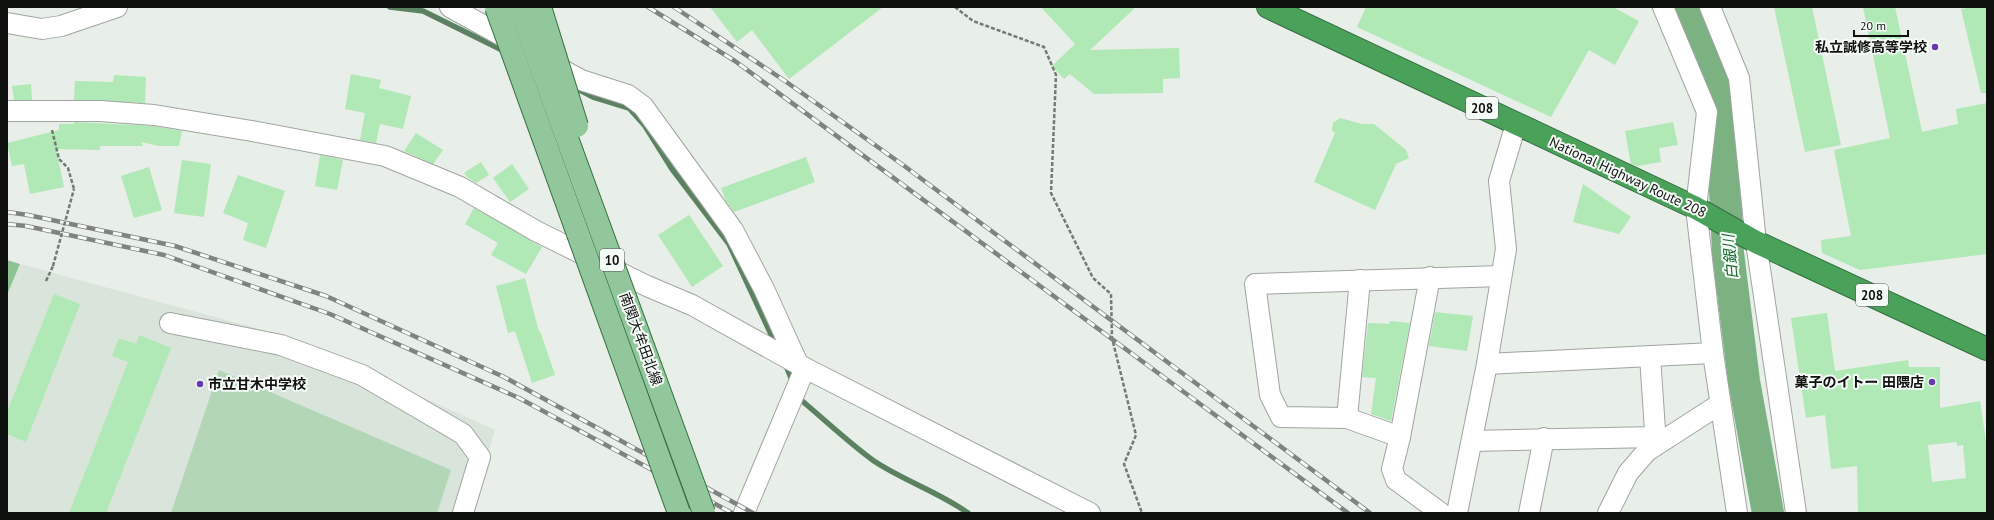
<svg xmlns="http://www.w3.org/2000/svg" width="1994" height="520" font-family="'PT Sans','Noto Sans JP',sans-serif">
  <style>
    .built { fill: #d9e5da }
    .green { fill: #b2d6b6 }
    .forest { fill: #8dc393 }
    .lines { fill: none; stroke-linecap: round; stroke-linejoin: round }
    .stream { stroke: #5b8260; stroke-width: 5.5 }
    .river { stroke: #7cb282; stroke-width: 32 }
    .building { fill: #b0e8b6; fill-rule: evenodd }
    .minor-casing { stroke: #a0a5a0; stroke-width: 22 }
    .highway-casing { stroke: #356f40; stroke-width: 24 }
    .path { stroke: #757975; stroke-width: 2.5; stroke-dasharray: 4 2; stroke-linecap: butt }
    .minor { stroke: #fff; stroke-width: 20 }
    .highway { stroke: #49a15a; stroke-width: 22 }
    .rail-casing { stroke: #808480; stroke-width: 4.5 }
    .rail { stroke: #f5fbf6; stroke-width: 3; stroke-dasharray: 9; stroke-linecap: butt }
    .major-bridge-casing { stroke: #356f40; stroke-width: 24; stroke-linecap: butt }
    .path-bridge { stroke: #757975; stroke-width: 2.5; stroke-dasharray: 4 2; stroke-linecap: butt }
    .major-bridge { stroke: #92c79c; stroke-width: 22 }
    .poi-dot { fill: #6837af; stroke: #f5fbf6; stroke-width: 1.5 }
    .labels { text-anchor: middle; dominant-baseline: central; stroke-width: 4; stroke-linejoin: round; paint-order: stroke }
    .shield { fill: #f5fbf6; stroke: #545754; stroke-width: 1 }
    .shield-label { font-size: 13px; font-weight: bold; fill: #0f110f }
    .poi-label { font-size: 14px; font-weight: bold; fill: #0f110f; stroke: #f5fbf6; text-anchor: end }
    .street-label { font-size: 14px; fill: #0f110f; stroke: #f5fbf6 }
    .water-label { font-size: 15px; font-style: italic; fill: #17672c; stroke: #f5fbf6 }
  </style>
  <rect width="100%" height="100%" fill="#e8eee8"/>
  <!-- built -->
  <path class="built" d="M20 264 292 338 495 430 471 513H7V295Z"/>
  <!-- green -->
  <path class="green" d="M219 370 451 470 437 513H171Z"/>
  <!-- forest -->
  <path class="forest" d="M7 260 20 264 7 295Z"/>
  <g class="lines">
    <!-- stream -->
    <g class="stream">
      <path d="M390 7 423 11 506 52"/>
      <path d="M576 88 593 97 629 108 645 126 672 169 729 244 776 345"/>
      <path d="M785 363 793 383"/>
      <path d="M798 394 801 400C825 420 849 443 874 461 904 481 939 492 968 513"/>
    </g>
    <!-- river -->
    <path class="river" d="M1685 7 1720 83 1728 253 1744 381 1768 513"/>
  </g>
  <!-- building -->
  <g class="building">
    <path d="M710 7H883L789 79 752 30 737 42Z"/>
    <path d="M1041 7H1136L1090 50 1179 48 1180 78 1163 79V93L1094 94 1070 74 1064 79 1052 66 1075 44Z"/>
    <path d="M1366 7H1613L1639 21 1615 65 1589 50 1551 117 1357 27Z"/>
    <path d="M1774 7H1812L1841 145 1805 152Z"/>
    <path d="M1863 7H1895L1922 132 1958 124 1956 109 1987 103V254L1860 270 1822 253 1821 240 1851 236 1834 150 1890 138Z"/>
    <path d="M1972 7H1987V93H1981L1961 9Z"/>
    <path d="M351 74 381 80 379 88 411 96 403 129 380 124 376 143 360 140 365 113 345 109Z"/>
    <path d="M114 75 146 77 145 103 74 100 75 81 113 82Z"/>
    <path d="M31 84 32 100H14L12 86Z"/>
    <path d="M1340 118 1362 124H1374L1406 150 1409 158 1396 164 1375 210 1314 182 1335 133 1332 130 1333 123Z"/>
    <path d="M74 122 153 126 182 131 179 146H159L141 142 143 146H100V150L56 149 64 187 30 194 24 164 12 166 7 143 59 130V124H74Z"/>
    <path d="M1673 122 1678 145 1659 148 1661 162 1637 166 1631 164 1625 131Z"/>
    <path d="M416 133 443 150 433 164 404 151Z"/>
    <path d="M320 155 343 160 337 190 315 186Z"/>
    <path d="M806 157 815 182 734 212 726 201 721 188Z"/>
    <path d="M182 160 211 164 204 217 174 213Z"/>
    <path d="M481 162 489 175 476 183 468 178 464 173Z"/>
    <path d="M512 164 529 189 510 202 493 178Z"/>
    <path d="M149 167 162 210 134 218 121 176Z"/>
    <path d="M238 175 285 191 266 248 243 240 248 223 223 213Z"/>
    <path d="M1583 184 1631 217 1619 234 1573 222Z"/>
    <path d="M474 208 542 247 526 274 491 255 498 243 465 224Z"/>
    <path d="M689 215 723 266 692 287 658 235Z"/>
    <path d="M525 278 539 332 540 331 555 375 532 383 515 331 508 333 496 286Z"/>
    <path d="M54 294 80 304 26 442 7 434V412Z"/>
    <path d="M1435 312 1473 316 1467 351 1429 346Z"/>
    <path d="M1827 313 1835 371 1908 360 1909 367H1940V408L1980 401 1987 448V513H1858L1857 466 1831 469 1825 415 1806 418 1791 318ZM1957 442V446L1963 445 1966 478 1932 482 1928 445Z"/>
    <path d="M1390 321 1410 323 1391 421 1371 414 1376 378 1362 377 1368 323 1389 324Z"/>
    <path d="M139 335 171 348 106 513H69L128 362 112 356 119 338 136 344Z"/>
  </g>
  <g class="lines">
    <!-- minor casing -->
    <g class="minor-casing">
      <g id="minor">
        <path d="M450 7 517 44"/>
        <path d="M1663 7 1707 112 1696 208 1713 353 1737 513"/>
        <path d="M1710 7 1739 78 1756 242 1796 513"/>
        <path d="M7 23 42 29 61 26 117 7"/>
        <path d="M550 63 581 80 628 95 643 106 733 230 764 289 798 364"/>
        <path d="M7 111H100L154 115 252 131 385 156 460 187 536 231 647 286 692 305 805 368 1090 513"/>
        <path d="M1430 277 1400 437 1392 469 1396 480 1441 513"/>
        <path d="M170 323 281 345 362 375 463 434 480 457 463 513"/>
        <path d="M1650 356 1656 445"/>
        <path d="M1487 364 1713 353"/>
        <path d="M1347 418 1360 280"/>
        <path d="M1400 437 1347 418 1281 417 1270 395 1255 284 1501 276"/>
        <path d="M1472 441 1655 437"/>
        <path d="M744 513 805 368"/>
        <path d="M1457 513 1487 364 1506 249 1499 181 1516 124"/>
        <path d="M1529 513 1544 438"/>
        <path d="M1608 513 1628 473 1647 451 1720 404"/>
      </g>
    </g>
    <!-- highway casing -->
    <g class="highway-casing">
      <path id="highway" d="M1268 7 1696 208 1756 242 1987 349"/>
    </g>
    <!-- path -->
    <g class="path">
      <path d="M955 7 973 21 1044 47 1056 75 1051 193 1093 278 1111 294 1112 338 1136 435 1124 464 1142 513"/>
      <path d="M52 130 59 159 68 168 74 189"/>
      <path d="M46 281 53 266"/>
    </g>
    <!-- minor -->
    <use href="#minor" class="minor"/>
    <!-- highway -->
    <use href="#highway" class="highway"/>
    <!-- rail casing -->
    <g class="rail-casing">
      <g id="rail">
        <path d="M648 7 735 61 1348 513"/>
        <path d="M674 7 785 81 903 165 1370 513"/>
        <path d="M7 212 28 215 175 246 326 296 504 377 753 513"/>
        <path d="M7 224 26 226 164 255 330 314 519 398 732 513"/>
      </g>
    </g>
    <!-- rail -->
    <use href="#rail" class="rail"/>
    <!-- major-bridge casing -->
    <g class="major-bridge-casing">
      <g id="major-bridge">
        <path d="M496 7 679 513"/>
        <path d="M519 7 704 513"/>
        <path d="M540 7 577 126"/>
      </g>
    </g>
    <!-- path-bridge -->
    <path class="path-bridge" d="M53 266 74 189"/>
    <!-- major-bridge -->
    <use href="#major-bridge" class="major-bridge"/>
  </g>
  <!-- markers -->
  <g class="poi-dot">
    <circle cx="1935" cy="47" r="4"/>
    <circle cx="1932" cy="382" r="4"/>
    <circle cx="200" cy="384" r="4"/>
  </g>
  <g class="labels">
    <!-- shield labels -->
    <g class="shield">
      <rect x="1466" y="97" width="32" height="22" rx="3"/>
      <rect x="600" y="249" width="24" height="22" rx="3"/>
      <rect x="1856" y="284" width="32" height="22" rx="3"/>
    </g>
    <g class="shield-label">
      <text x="1482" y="108">208</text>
      <text x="612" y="260">10</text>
      <text x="1872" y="295">208</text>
    </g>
    <!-- poi labels -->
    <g class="poi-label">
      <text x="1927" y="47">私立誠修高等学校</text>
      <text x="1924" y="382">菓子のイトー 田隈店</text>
      <text x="208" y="384" text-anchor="start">市立甘木中学校</text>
    </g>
    <!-- street labels -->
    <g class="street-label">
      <text transform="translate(1628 177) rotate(25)">National Highway Route 208</text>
      <text transform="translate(641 339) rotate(70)">南関大牟田北線</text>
    </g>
    <!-- water labels -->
    <g class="water-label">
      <text transform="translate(1730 257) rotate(-95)">白銀川</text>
    </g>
  </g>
  <!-- border -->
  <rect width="1994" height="520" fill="none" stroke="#0f110f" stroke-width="16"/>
  <!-- scale -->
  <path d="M1854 30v6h54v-6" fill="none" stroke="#0f110f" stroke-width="2"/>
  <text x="1860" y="30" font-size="12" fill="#0f110f" stroke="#f5fbf6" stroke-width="3" paint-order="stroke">20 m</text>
</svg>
